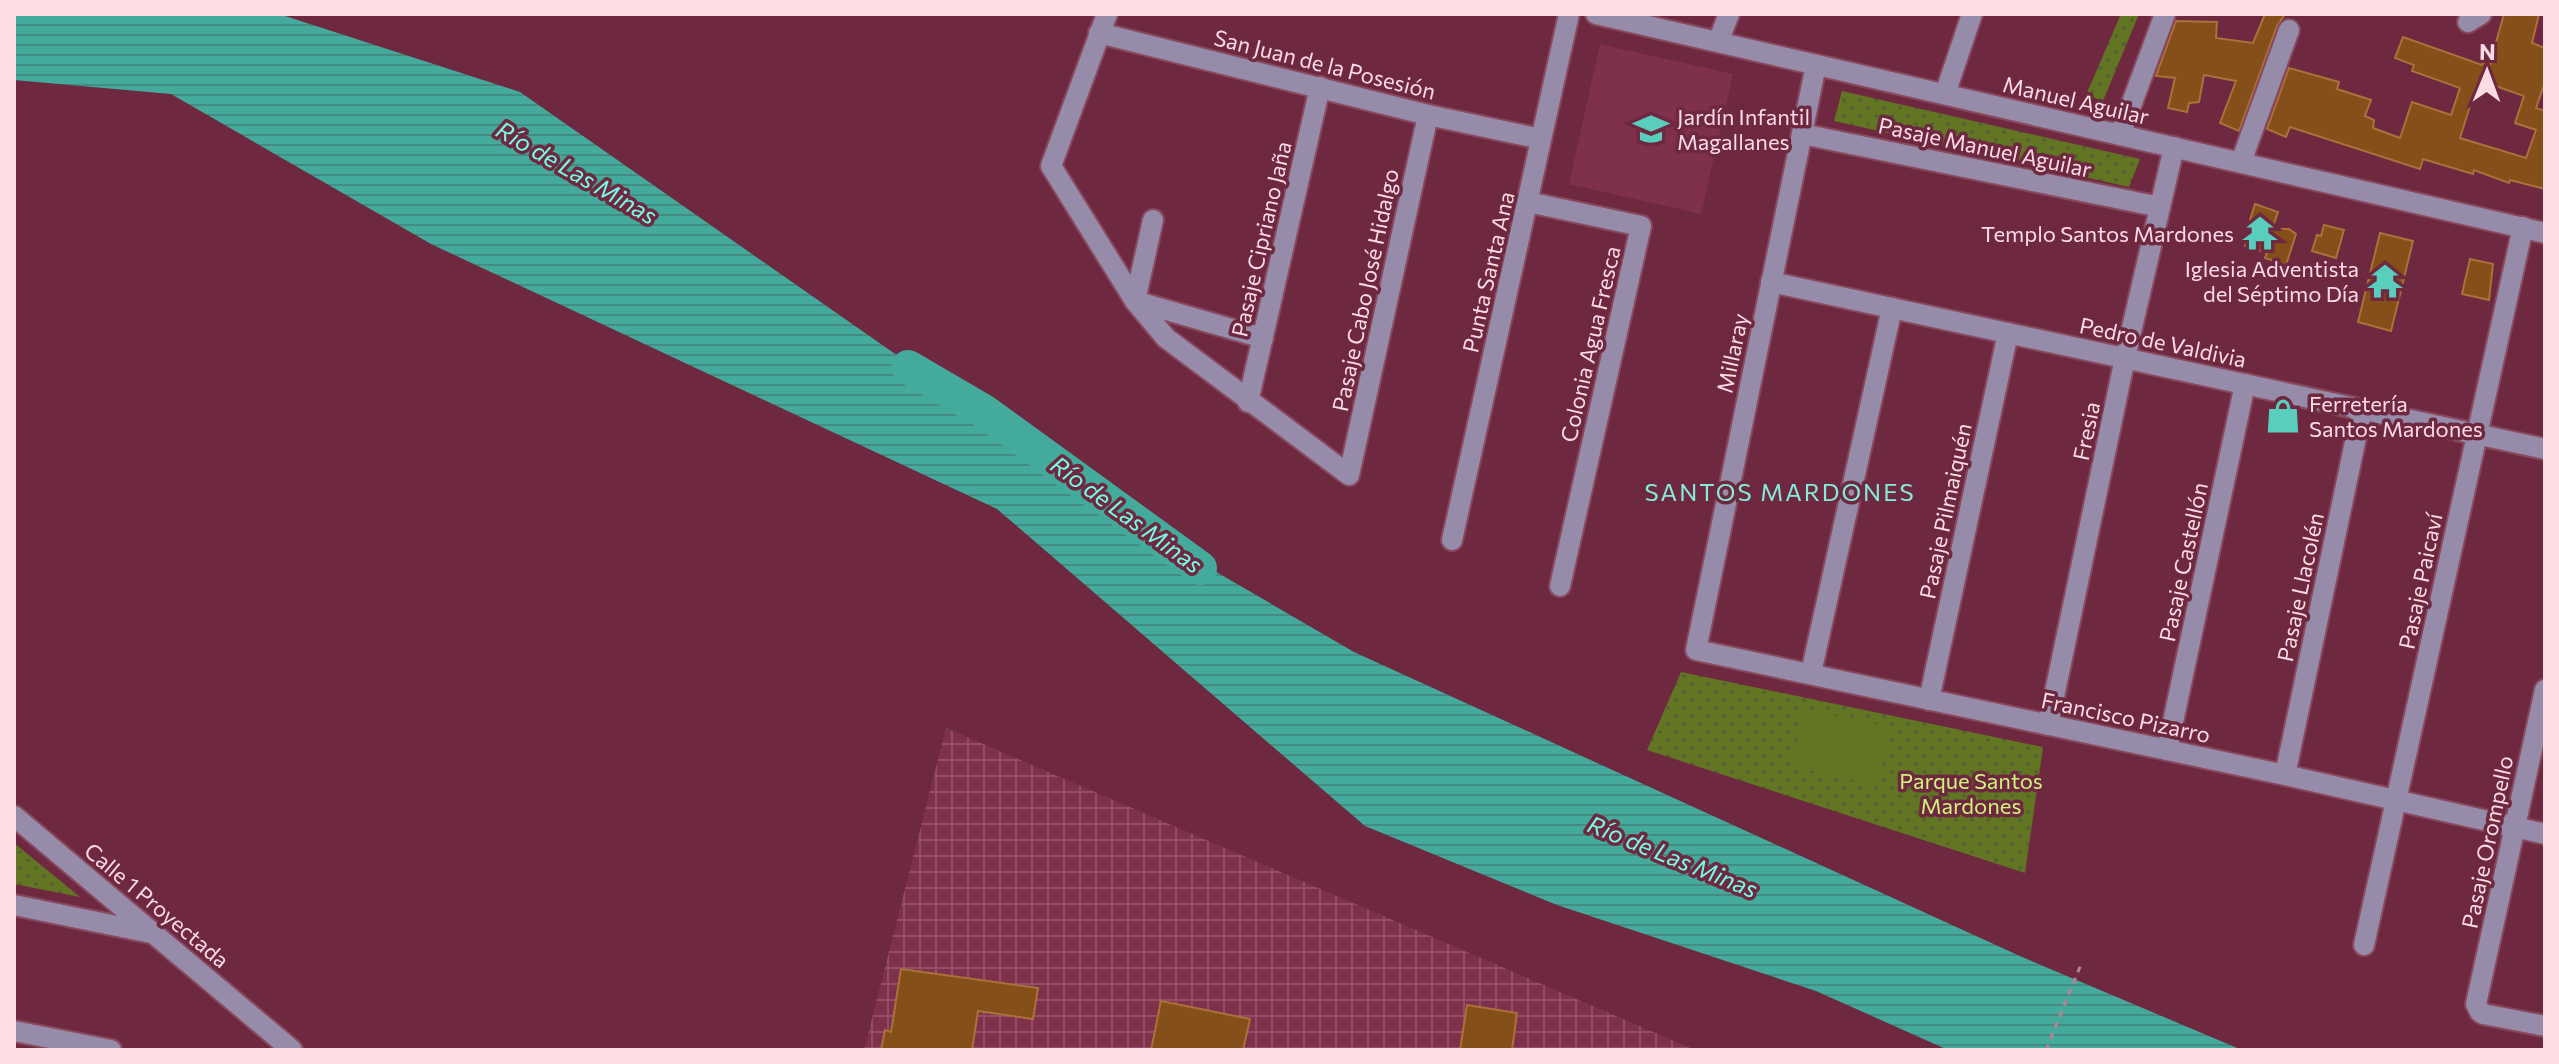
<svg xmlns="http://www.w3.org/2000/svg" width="2559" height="1064" font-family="Commissioner,sans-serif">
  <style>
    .built { fill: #7f314b }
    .industrial { fill: url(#industrial-grid) }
    .green { fill: url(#green-dots) }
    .pitch { fill: #617522 }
    .water { fill: url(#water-rules) }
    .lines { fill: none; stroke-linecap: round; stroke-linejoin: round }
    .river { stroke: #44aa9b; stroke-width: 34 }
    .building { fill: #844f18; stroke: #ab713a; stroke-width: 2; fill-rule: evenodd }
    .minor-casing { stroke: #88485d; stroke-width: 24 }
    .path { stroke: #b78292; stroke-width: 3; stroke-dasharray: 6 6; stroke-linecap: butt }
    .minor { stroke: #968ba9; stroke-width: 20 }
    .labels { text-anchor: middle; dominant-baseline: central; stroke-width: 7; stroke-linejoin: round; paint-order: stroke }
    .street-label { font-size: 22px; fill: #ffdbe3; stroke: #6e2840 }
    .poi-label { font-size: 22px; fill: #ffdbe3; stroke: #6e2840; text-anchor: start }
    .park-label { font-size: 22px; fill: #d1f37b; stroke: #6e2840 }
    .water-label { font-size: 24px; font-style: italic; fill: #76fbe7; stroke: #6e2840 }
    .neighbourhood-label { font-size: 24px; letter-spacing: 2px; fill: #85ecdc; stroke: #6e2840 }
  </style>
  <defs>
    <pattern id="industrial-grid" width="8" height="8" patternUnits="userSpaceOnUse" patternTransform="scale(2)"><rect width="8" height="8" fill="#7f314b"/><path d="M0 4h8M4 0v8" fill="none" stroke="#924e65"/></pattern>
    <pattern id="green-dots" width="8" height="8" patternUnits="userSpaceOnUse" patternTransform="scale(2)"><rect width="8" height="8" fill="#617522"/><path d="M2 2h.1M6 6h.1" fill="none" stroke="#565c33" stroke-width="1.8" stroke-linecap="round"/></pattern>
    <pattern id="water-rules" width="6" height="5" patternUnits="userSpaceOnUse" patternTransform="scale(2)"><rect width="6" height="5" fill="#44aa9b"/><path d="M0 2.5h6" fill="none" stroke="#468b81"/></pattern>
  </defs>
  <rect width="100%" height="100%" fill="#6e2840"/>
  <!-- built -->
  <path class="built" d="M1600 44 1733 74 1701 214 1569 184Z"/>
  <!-- industrial -->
  <path class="industrial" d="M946 728 1695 1050H864Z"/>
  <!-- green -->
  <g class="green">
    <path d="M2121 14H2139L2103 101 2086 95Z"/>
    <path d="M1842 91 2140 159 2129 187 1834 121Z"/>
    <path d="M1681 672 2043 747 2025 873 1647 750Z"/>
    <path d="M14 843 80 897 14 884Z"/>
  </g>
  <!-- pitch -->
  <path class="pitch" d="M1804 709 1890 727 1878 785 1792 767Z"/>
  <!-- water -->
  <path class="water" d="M14 14H279L520 92 1163 541 1354 652 2022 957 2242 1050H1948L1816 991 1557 905 1365 826 997 509 431 244 171 94 14 80Z"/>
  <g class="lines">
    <!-- river -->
    <path class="river" d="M908 367 985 412 1200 568"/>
  </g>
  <!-- building -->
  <g class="building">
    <path d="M2265 14H2285L2277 26 2239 131 2220 123 2236 81 2204 75 2199 102 2189 103 2187 112 2168 108 2175 78 2156 76 2176 21 2217 22 2216 38 2253 43Z"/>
    <path d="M2504 14H2539L2532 43 2545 48V82L2536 108 2545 111V189L2510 180 2509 183 2474 170 2473 174 2423 159 2420 169 2290 127 2286 137 2267 129 2289 68 2339 82 2337 89 2371 100 2365 116 2374 120 2373 128 2400 138 2412 102 2451 115 2460 88 2412 71 2414 65 2395 58 2403 37 2482 65 2483 62 2490 64ZM2490 84 2524 96 2515 123 2536 130 2526 158 2460 138 2475 90 2487 94Z"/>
    <path d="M2255 204 2278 212 2272 229H2289L2296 234 2286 265 2265 258 2267 253 2245 246 2254 221 2250 220Z"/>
    <path d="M2324 225 2344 230 2336 258 2312 251 2317 235 2321 236Z"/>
    <path d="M2380 233 2413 241 2391 331 2358 322Z"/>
    <path d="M2470 259 2493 264 2489 300 2462 294Z"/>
    <path d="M901 969 1038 988 1033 1019 978 1011 972 1050H881L885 1030 891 1032Z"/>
    <path d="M1161 1001 1250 1019 1243 1050H1151Z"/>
    <path d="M1467 1005 1517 1013 1512 1050H1460Z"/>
  </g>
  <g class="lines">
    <!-- minor casing -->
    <g class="minor-casing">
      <g id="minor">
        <path d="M1107 14 1051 166 1135 301 1166 338 1349 475 1428 115"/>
        <path d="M1596 14 2545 233"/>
        <path d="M2468 22 2481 14"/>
        <path d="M1099 33 1428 115 1541 139"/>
        <path d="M1718 42 1729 14"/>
        <path d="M1816 65 1696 650 2285 775 2545 834"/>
        <path d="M1945 94 1972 14"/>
        <path d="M1802 134 2160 207"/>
        <path d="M2120 135 2165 14"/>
        <path d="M2241 162 2289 30"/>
        <path d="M1528 202 1641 226 1560 586"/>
        <path d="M1153 220 1135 301 1263 338"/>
        <path d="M1771 282 2545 449"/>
        <path d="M1248 402 1320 87"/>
        <path d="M1452 540 1569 14"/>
        <path d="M1811 673 1892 308"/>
        <path d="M2545 690 2476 1004 2480 1012 2483 1014 2545 1026"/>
        <path d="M1929 700 2008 333"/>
        <path d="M2048 725 2125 358 2174 147"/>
        <path d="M2167 750 2245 384"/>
        <path d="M2285 775 2362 409"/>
        <path d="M14 816 292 1050"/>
        <path d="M14 905 151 933"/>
        <path d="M2364 945 2523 227"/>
        <path d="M14 1031 111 1050"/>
      </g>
    </g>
    <!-- path -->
    <path class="path" d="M2046 1050 2082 962"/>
    <!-- minor -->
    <use href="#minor" class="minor"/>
  </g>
  <!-- icons -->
  <defs>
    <g id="school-bare" transform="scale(2.76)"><path d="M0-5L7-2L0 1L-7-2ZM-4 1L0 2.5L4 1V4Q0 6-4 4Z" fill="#5acebd" stroke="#6e2840" stroke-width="2.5" paint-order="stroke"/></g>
    <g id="temple-bare" transform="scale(2.76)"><path d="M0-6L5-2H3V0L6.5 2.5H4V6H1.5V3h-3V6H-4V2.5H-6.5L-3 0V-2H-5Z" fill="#5acebd" stroke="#6e2840" stroke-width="2.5" paint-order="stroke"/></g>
    <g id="shop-bare" transform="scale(2.76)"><path d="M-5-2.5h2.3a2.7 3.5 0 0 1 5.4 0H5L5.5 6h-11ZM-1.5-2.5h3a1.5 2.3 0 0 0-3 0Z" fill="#5acebd" stroke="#6e2840" stroke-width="2.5" paint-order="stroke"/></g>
  </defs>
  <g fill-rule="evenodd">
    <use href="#school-bare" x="1651" y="129"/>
    <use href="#temple-bare" x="2260" y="233"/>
    <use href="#temple-bare" x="2385" y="281"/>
    <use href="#shop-bare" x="2283" y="416"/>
  </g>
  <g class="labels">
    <!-- street labels -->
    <g class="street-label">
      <text transform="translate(1325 64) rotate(14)">San Juan de la Posesión</text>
      <text transform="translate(2076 100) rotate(13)">Manuel Aguilar</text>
      <text transform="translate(1985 147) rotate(12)">Pasaje Manuel Aguilar</text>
      <text transform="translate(1261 239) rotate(-77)">Pasaje Cipriano Jaña</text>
      <text transform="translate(1488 272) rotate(-77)">Punta Santa Ana</text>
      <text transform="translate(1365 290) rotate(-78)">Pasaje Cabo José Hidalgo</text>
      <text transform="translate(2163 342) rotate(12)">Pedro de Valdivia</text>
      <text transform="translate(1590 344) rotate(-77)">Colonia Agua Fresca</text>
      <text transform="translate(1732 353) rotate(-78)">Millaray</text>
      <text transform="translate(2086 431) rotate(-78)">Fresia</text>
      <text transform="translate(1945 511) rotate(-78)">Pasaje Pilmaiquén</text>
      <text transform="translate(2183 562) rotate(-78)">Pasaje Castellón</text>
      <text transform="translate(2420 581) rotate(-78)">Pasaje Paicaví</text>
      <text transform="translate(2300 587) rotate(-78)">Pasaje Llacolén</text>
      <text transform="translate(2126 717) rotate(12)">Francisco Pizarro</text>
      <text transform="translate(2487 842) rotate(-78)">Pasaje Orompello</text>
      <text transform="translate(157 905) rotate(40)">Calle 1 Proyectada</text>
    </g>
    <!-- poi labels -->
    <g class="poi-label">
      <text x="1677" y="116">Jardín Infantil<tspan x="1677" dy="25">Magallanes</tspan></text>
      <text x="2234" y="233" text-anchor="end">Templo Santos Mardones</text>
      <text x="2359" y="268" text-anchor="end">Iglesia Adventista<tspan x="2359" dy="25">del Séptimo Día</tspan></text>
      <text x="2309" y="403">Ferretería<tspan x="2309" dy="25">Santos Mardones</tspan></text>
    </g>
    <!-- park labels -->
    <g class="park-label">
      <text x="1971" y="780">Parque Santos<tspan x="1971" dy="25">Mardones</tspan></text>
    </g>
    <!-- water labels -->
    <g class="water-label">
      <text transform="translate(577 172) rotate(30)">Río de Las Minas</text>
      <text transform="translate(1127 514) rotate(36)">Río de Las Minas</text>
      <text transform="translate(1673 856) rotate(22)">Río de Las Minas</text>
    </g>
    <!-- neighbourhood labels -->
    <g class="neighbourhood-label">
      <text x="1780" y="491">SANTOS MARDONES</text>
    </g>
  </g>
  <!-- border -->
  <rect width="2559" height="1064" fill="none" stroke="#ffdbe3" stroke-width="32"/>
  <!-- north arrow -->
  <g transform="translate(2487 72) rotate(1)" stroke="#6e2840" stroke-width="6" paint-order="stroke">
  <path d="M0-6L14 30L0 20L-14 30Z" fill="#ffdbe3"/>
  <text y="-12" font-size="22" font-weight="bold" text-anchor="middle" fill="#ffdbe3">N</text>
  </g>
</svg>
